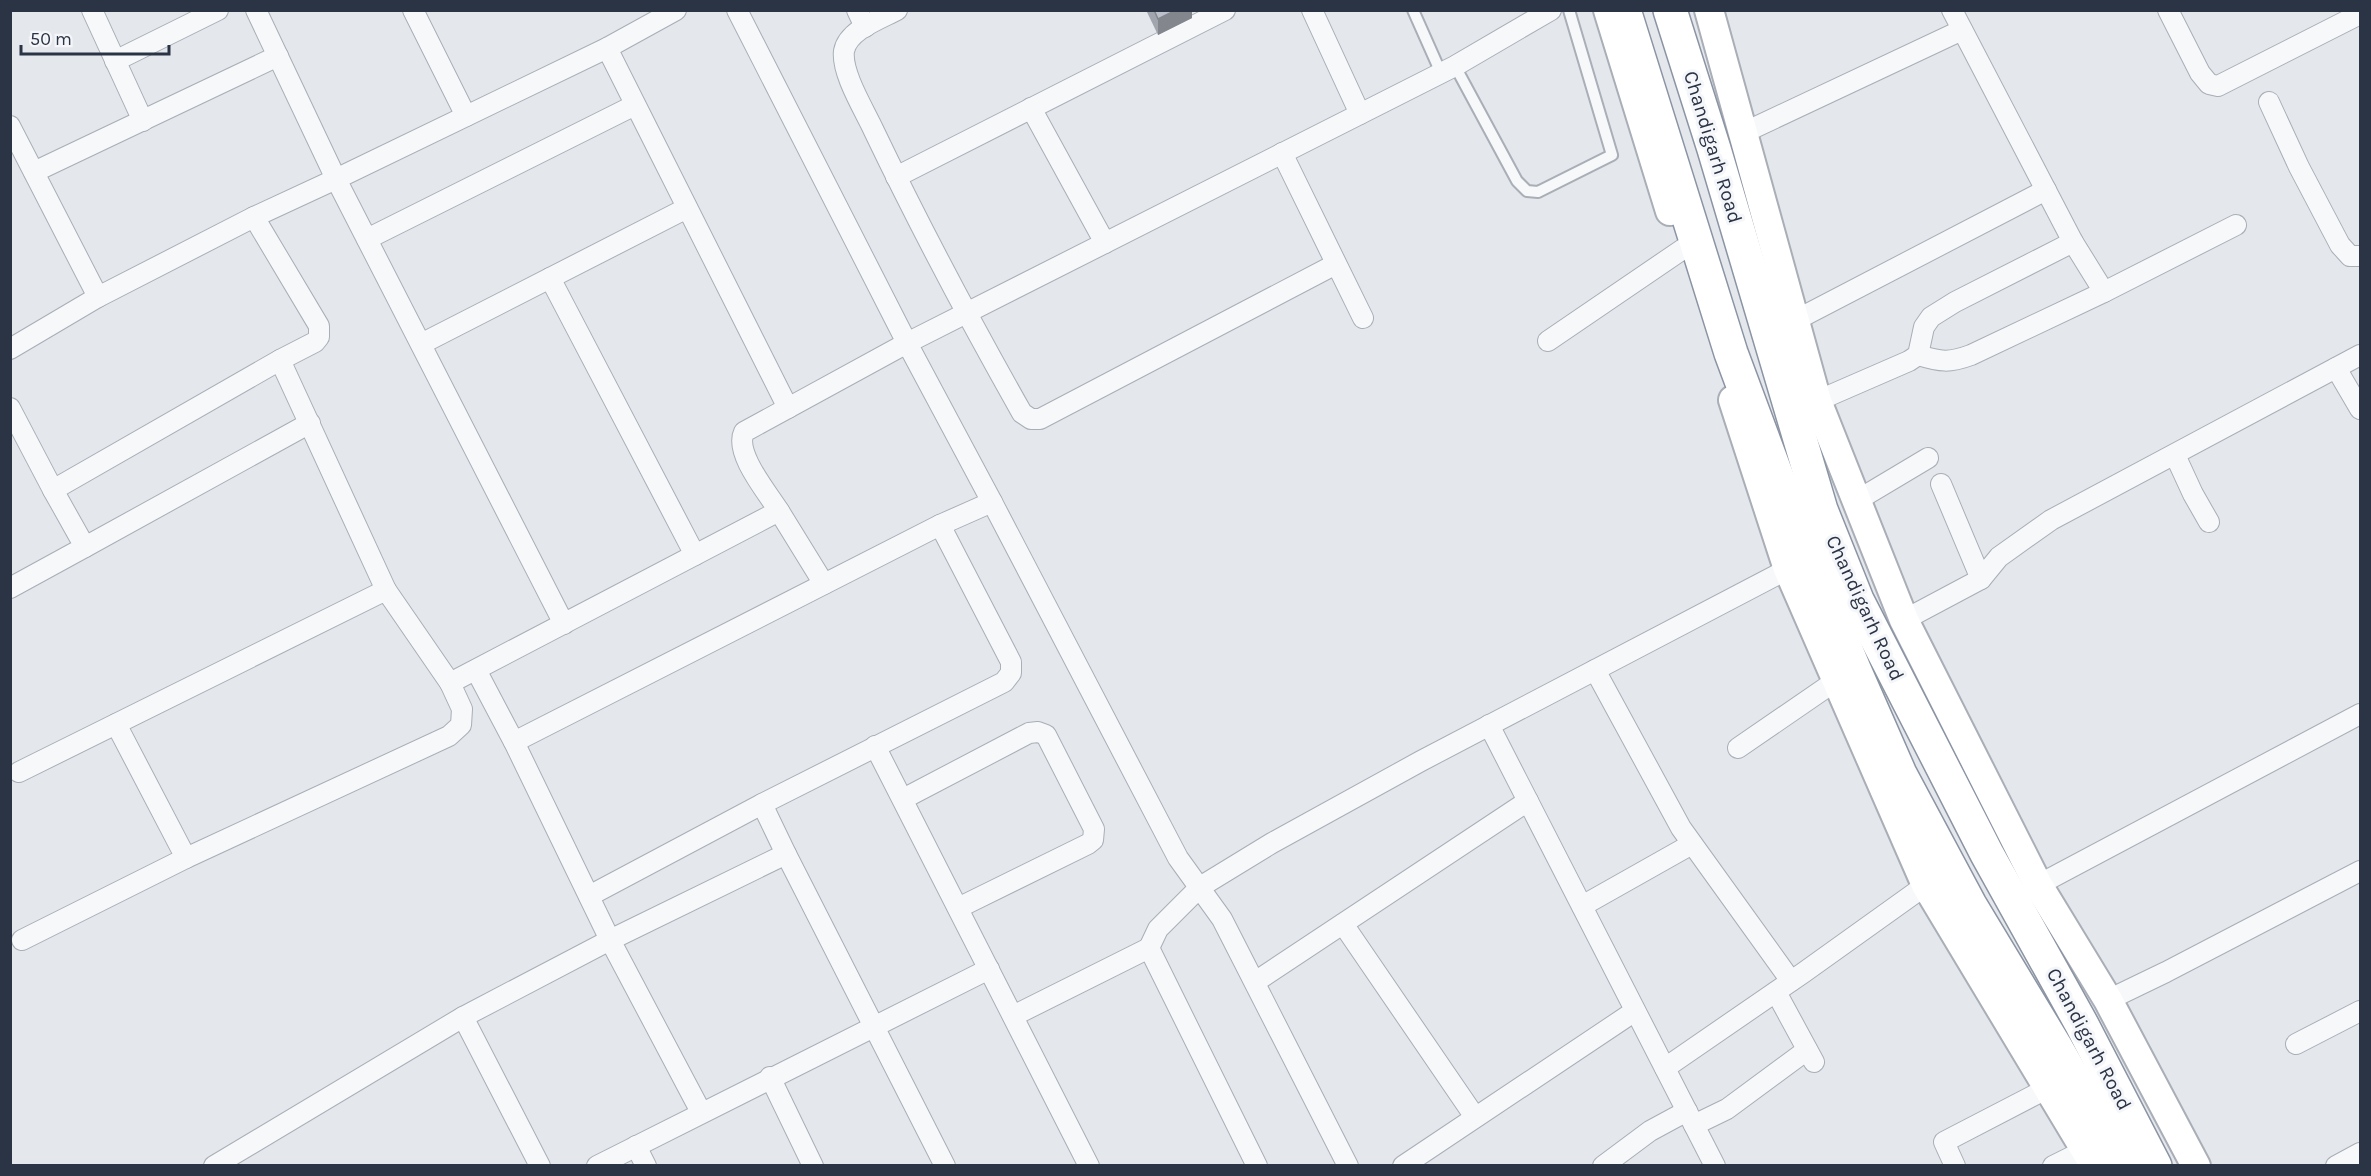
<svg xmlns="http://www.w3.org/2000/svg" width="2371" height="1176" font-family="Karla,sans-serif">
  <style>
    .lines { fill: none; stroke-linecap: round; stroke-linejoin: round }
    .lane-casing { stroke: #a9aeb7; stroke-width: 14 }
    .street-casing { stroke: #a9aeb7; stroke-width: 22 }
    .secondary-casing { stroke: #a9aeb7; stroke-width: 32 }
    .highway-casing { stroke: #8b94a3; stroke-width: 36 }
    .lane { stroke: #f7f8fa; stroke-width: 10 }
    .street { stroke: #f7f8fa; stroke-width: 20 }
    .secondary { stroke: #fff; stroke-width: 28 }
    .highway { stroke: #fff; stroke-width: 33 }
    .wall { fill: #a1a5ae }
    .shaded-wall { fill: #83868d }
    .building { fill: #bbc0ca; stroke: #83868d; stroke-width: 1.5 }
    .labels { text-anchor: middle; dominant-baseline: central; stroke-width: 6; stroke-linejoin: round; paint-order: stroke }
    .street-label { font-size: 20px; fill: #2b3445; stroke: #f4f6f9 }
  </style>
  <rect width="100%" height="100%" fill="#e4e7ec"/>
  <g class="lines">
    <!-- lane casing -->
    <g class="lane-casing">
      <g id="lane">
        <path d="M1413 10 1441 73"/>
        <path d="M1455 66 1517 181 1527 191 1538 192 1612 155 1569 10"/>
      </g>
    </g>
    <!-- street casing -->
    <g class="street-casing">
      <g id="street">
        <path d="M92 10 143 121"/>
        <path d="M413 10 466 116"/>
        <path d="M857 10 865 27"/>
        <path d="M897 10C880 19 848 30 844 51 841 73 865 111 874 131 920 227 970 321 1022 413L1031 419H1040L1336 264"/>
        <path d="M1312 10 1360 114"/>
        <path d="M1952 10 2073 242 2104 292"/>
        <path d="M2168 10 2200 73 2209 84 2218 86 2360 14"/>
        <path d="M607 48 788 408"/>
        <path d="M115 61 218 10"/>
        <path d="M2269 102 2299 167 2340 245 2350 256H2360"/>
        <path d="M1031 108 1105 243"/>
        <path d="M10 126 98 297 254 217 336 179 256 10"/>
        <path d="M1743 133 1962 30"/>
        <path d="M1282 153 1363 318"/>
        <path d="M34 172 278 56"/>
        <path d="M896 177 1225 10"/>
        <path d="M254 217 319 326V337L315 342 280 360"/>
        <path d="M367 239 635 105"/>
        <path d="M550 278 695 555"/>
        <path d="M1794 321 2046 190"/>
        <path d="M1548 341 1683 249"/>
        <path d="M421 344 687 208"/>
        <path d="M10 349 98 297"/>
        <path d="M1918 355C1941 362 1949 363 1971 355L2104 292 2236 225"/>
        <path d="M2336 368 2360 409"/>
        <path d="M1817 401 1909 361 1918 355 1924 327 1931 317 1955 302 2073 242"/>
        <path d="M10 408 53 490"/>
        <path d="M2175 455 2193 494 2209 522"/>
        <path d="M1941 484 1981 579"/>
        <path d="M1856 501 1928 458"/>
        <path d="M992 502 1178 858 1222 919 1348 1166"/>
        <path d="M779 511 824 584"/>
        <path d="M85 547 310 423"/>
        <path d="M10 588 85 547 53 490 280 360 386 590"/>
        <path d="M1904 620 1981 579 1999 557 2051 520 2360 355"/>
        <path d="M564 624 336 179 607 48 676 10"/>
        <path d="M476 670 514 742 610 940 701 1112"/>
        <path d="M1595 670 1681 828 1791 981"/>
        <path d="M1489 725 1715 1166"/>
        <path d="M514 742 940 525"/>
        <path d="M875 746 1089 1166"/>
        <path d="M1738 748 1837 680"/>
        <path d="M19 772 386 590 450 683 779 511C767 492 734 453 744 432L907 343 737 10"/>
        <path d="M903 799 1029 733 1038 732 1046 735 1094 829 1093 840 1088 844 958 908"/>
        <path d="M786 854 945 1166"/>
        <path d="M186 858 449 736 461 725 462 709 450 683"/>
        <path d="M2038 885 2360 714"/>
        <path d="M589 896 762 804"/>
        <path d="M1582 906 1692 844"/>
        <path d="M1343 924 1475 1117"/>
        <path d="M22 940 186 858 116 724"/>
        <path d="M1149 948 1158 929 1200 887 1272 843 1421 761 1788 569"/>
        <path d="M1255 982 1528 801"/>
        <path d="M1776 992 1814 1062"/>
        <path d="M2108 1000 2166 972 2360 871"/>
        <path d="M1013 1016 1149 948 1257 1166"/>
        <path d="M463 1017 540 1166"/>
        <path d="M2296 1044 2360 1011"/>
        <path d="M1665 1068 1803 973 1926 885"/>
        <path d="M770 1077 813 1166"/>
        <path d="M1694 1125 1727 1109 1807 1050"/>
        <path d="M636 1146 646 1166"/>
        <path d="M214 1166 463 1017 610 940 786 854 762 804 1004 682 1011 673V662L940 525 992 502 907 343 1455 66 1551 10"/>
        <path d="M597 1166 989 969"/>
        <path d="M1403 1166 1635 1011"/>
        <path d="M1603 1166 1650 1131 1687 1111"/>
        <path d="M1955 1166 1944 1142 2050 1087"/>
        <path d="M2053 1166 2087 1149"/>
        <path d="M2336 1166 2360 1153"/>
      </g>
    </g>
    <!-- secondary casing -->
    <g class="secondary-casing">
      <g id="secondary">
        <path d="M1608 10 1670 211"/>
        <path d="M1709 10 1817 401 1904 620 2038 885 2108 1000 2196 1166"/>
        <path d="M1733 400 1788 569 1926 885 2095 1166"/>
      </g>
    </g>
    <!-- highway casing -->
    <g class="highway-casing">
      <g id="highway">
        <path d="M1624 10 1731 353 1801 541 1854 669 1900 774 1970 905 2055 1046 2123 1166"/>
        <path d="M1670 10 1714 149 1821 510 1857 600 1987 854 2081 1023 2155 1166"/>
      </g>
    </g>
    <!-- lane -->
    <use href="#lane" class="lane"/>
    <!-- street -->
    <use href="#street" class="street"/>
    <!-- secondary -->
    <use href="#secondary" class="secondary"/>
    <!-- highway -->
    <use href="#highway" class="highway"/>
  </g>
  <!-- wall -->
  <path class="wall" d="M1146 10H1192V18L1158 35Z"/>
  <!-- shaded-wall -->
  <path class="shaded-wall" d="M1176 10H1192V18L1158 35V19Z"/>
  <!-- building -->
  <path class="building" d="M1154 10H1176L1158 19Z"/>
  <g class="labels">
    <!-- street labels -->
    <g class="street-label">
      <text transform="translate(1713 147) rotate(73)">Chandigarh Road</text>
      <text transform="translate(1865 608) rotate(65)">Chandigarh Road</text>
      <text transform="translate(2089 1039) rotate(62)">Chandigarh Road</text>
    </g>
  </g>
  <!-- border -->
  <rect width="2371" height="1176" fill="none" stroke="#2b3445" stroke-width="24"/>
  <!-- scale -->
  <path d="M21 45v9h148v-9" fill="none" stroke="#2b3445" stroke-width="3"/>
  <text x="30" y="45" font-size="18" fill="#2b3445" stroke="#f4f6f9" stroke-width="4.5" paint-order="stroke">50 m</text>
</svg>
